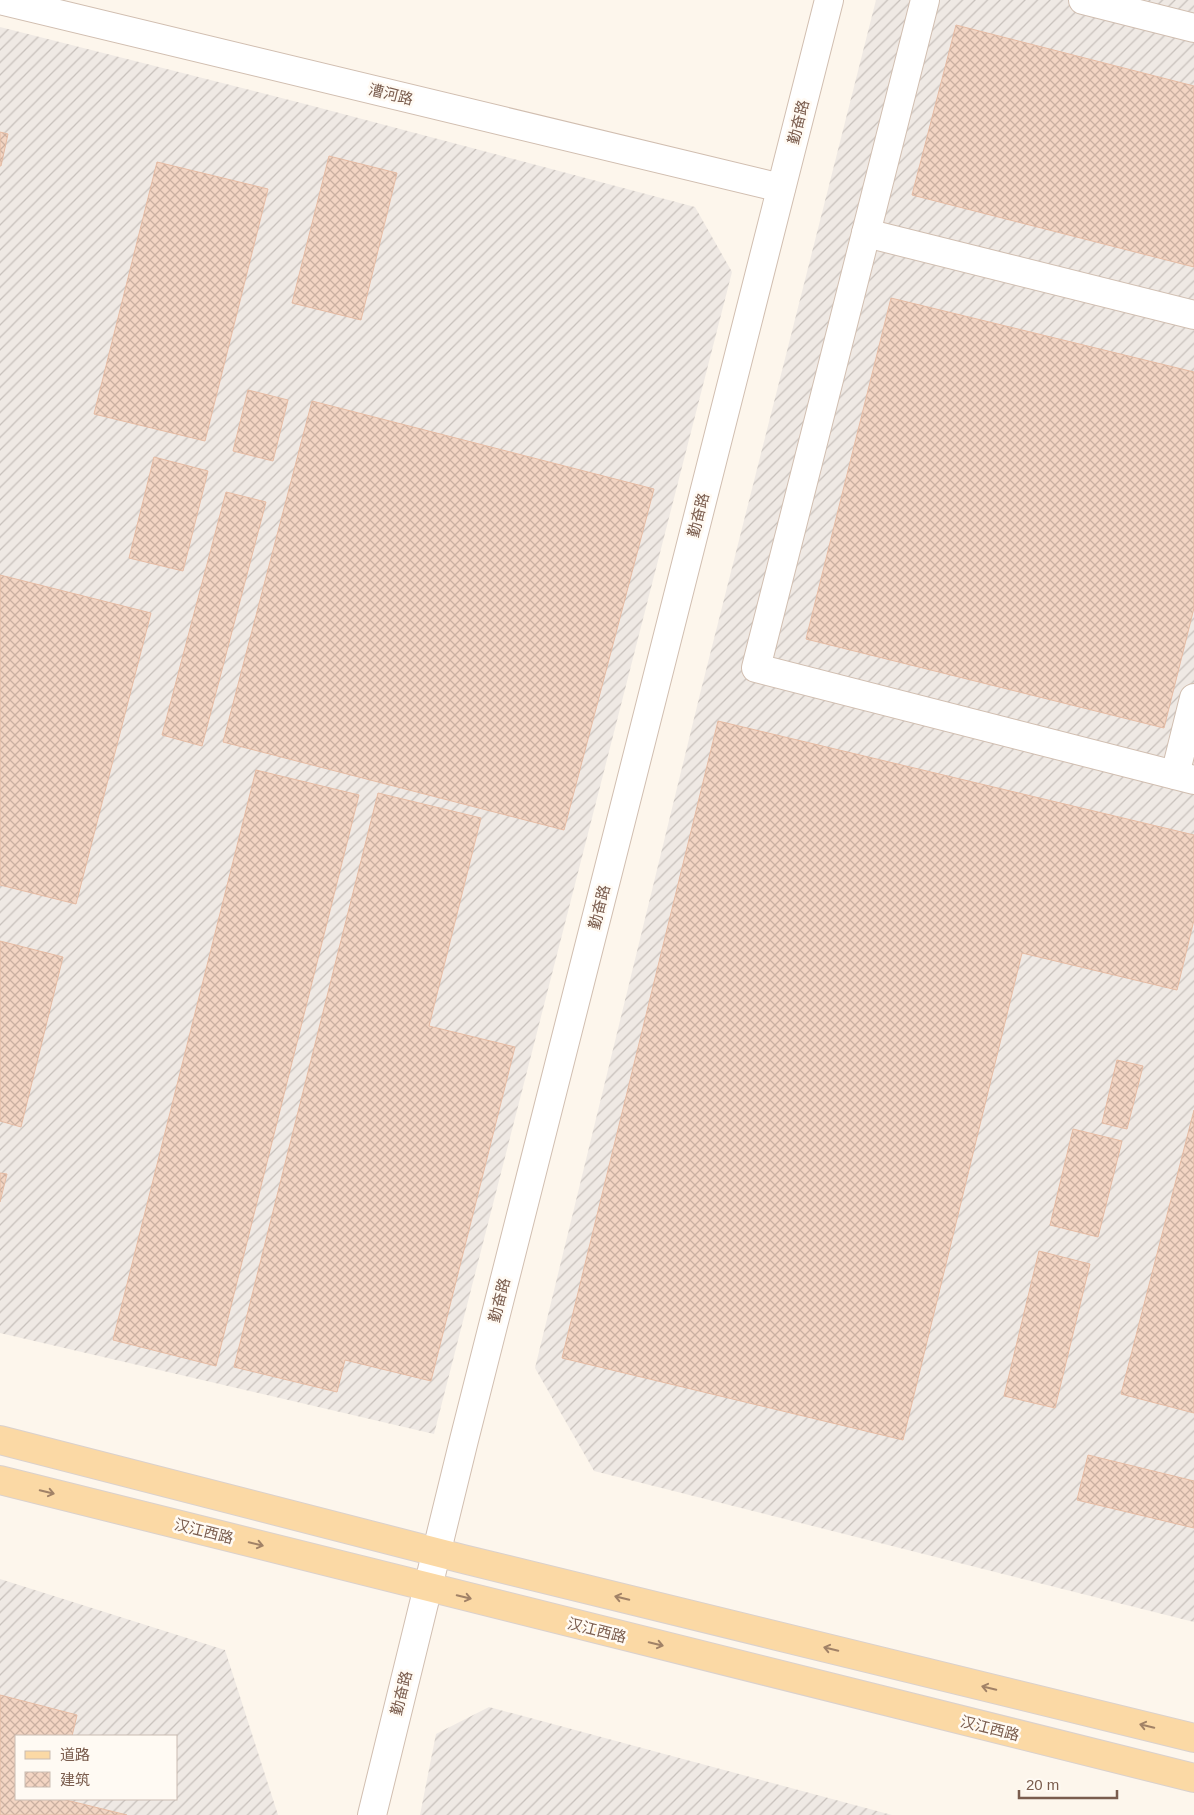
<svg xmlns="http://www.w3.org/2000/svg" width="1194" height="1815" font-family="Arial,'Noto Sans SC',sans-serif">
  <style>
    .industrial { fill: url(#industrial-furrows); fill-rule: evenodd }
    .building { fill: url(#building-cross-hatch); stroke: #e6bba3 }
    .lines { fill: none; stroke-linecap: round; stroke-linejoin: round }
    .minor-casing { stroke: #d1beb0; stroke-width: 30 }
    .major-casing { stroke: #dad1cd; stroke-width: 30 }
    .minor { stroke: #fff; stroke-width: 28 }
    .major { stroke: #fbd9a5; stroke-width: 28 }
    .oneway { stroke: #a18267 }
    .labels { text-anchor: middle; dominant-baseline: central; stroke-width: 5; stroke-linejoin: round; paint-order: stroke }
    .street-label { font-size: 15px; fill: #7a5c4d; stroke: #fffaf3 }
  </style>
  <defs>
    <pattern id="industrial-furrows" width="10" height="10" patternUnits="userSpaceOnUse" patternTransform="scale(1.25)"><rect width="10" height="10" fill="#efe9e4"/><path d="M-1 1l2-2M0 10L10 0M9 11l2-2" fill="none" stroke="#c7c0bb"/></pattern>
    <pattern id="building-cross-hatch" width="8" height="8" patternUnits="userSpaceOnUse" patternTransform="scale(1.25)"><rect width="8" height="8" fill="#f3d5c3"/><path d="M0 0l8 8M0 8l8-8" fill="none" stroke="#cab0a1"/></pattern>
  </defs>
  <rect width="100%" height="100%" fill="#fdf6ec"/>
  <!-- industrial -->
  <g class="industrial">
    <path d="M876 0H1194V1622L594 1471 535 1368 701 690Z"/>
    <path d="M0 27 309 105 695 207 732 272 434 1434 0 1333Z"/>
    <path d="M0 1579 225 1650 278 1815H0ZM16 1736H176V1799H16Z"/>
    <path d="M489 1707 892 1815H420L436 1734Z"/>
  </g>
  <!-- building -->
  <g class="building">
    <path d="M956 25 1194 86V267L912 195Z"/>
    <path d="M0 132 8 134 1 166H0Z"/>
    <path d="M329 156 397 173 361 320 292 303Z"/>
    <path d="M157 162 268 189 205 441 94 414Z"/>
    <path d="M891 298 1194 372V608L1164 728 806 639Z"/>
    <path d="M248 390 288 400 273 461 233 451Z"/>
    <path d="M312 401 654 489 564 830 223 742Z"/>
    <path d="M154 457 208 471 183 571 129 558Z"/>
    <path d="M226 492 266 502 202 746 162 735Z"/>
    <path d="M0 575 151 613 76 904 0 885Z"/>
    <path d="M718 721 1194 835V920L1177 990 1022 953 903 1440 562 1358Z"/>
    <path d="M256 770 359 795 216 1366 113 1340Z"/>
    <path d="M378 793 481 818 429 1026 515 1047 431 1381 345 1360 337 1392 234 1367Z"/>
    <path d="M0 941 63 957 21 1127 0 1121Z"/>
    <path d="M1117 1060 1143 1066 1127 1129 1102 1123Z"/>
    <path d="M1194 1110V1413L1121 1394Z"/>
    <path d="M1073 1129 1122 1141 1098 1237 1050 1225Z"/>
    <path d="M0 1173 7 1174 0 1202Z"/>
    <path d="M1039 1251 1090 1264 1055 1408 1004 1396Z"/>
    <path d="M1088 1455 1194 1481V1528L1077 1500Z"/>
    <path d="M0 1695 77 1715 72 1736H16V1799H62L127 1815H0Z"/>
  </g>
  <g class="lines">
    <!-- minor casing -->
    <g class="minor-casing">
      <g id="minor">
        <path d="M0 0 781 188"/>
        <path d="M925 0 756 668 1194 780"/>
        <path d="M1083 0 1194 28"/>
        <path d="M866 233 1194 315"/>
        <path d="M1175 775 1194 698"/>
        <path d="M372 1815 464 1440 829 0"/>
      </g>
    </g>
    <!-- major casing -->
    <g class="major-casing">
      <g id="major">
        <path d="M0 1440 463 1559 1194 1738"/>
        <path d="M0 1480 1194 1778"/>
      </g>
    </g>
    <!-- minor -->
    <use href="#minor" class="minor"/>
    <!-- major -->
    <use href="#major" class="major"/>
  </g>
  <!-- one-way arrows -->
  <defs><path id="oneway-shaft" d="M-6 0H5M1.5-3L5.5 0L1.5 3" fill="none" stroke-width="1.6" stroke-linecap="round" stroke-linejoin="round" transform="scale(1.25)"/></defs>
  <g class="oneway">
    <use href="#oneway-shaft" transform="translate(47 1492) rotate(14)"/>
    <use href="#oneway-shaft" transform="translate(256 1544) rotate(14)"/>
    <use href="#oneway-shaft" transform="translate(464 1597) rotate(14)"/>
    <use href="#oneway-shaft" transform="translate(622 1598) rotate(-166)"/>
    <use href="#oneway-shaft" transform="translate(656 1644) rotate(14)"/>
    <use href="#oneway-shaft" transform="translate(831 1649) rotate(-166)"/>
    <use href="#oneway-shaft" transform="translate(989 1688) rotate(-166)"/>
    <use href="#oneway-shaft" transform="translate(1147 1726) rotate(-166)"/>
  </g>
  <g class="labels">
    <!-- street labels -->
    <g class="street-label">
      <text transform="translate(391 94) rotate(14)">漕河路</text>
      <text transform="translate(798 122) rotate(-76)">勤奋路</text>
      <text transform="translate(698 515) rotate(-76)">勤奋路</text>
      <text transform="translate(599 907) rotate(-76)">勤奋路</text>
      <text transform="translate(499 1300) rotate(-76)">勤奋路</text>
      <text transform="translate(204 1531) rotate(14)">汉江西路</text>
      <text transform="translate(597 1630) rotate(14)">汉江西路</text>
      <text transform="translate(401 1693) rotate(-76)">勤奋路</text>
      <text transform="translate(990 1728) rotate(14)">汉江西路</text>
    </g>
  </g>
  <!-- legend -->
  <rect x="15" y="1735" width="162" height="65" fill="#fffaf3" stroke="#cabbb1"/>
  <rect x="25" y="1751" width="25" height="8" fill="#fbd9a5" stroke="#cabbb1"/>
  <text x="60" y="1760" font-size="15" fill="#7a5c4d">道路</text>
  <rect x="25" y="1772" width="25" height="15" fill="url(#building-cross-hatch)" stroke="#cabbb1"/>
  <text x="60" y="1785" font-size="15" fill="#7a5c4d">建筑</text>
  <!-- scale -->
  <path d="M1019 1790v8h98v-8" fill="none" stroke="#7a5c4d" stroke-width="2.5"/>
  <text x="1026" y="1790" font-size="15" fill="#7a5c4d" stroke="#fffaf3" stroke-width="4" paint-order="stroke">20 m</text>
</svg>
